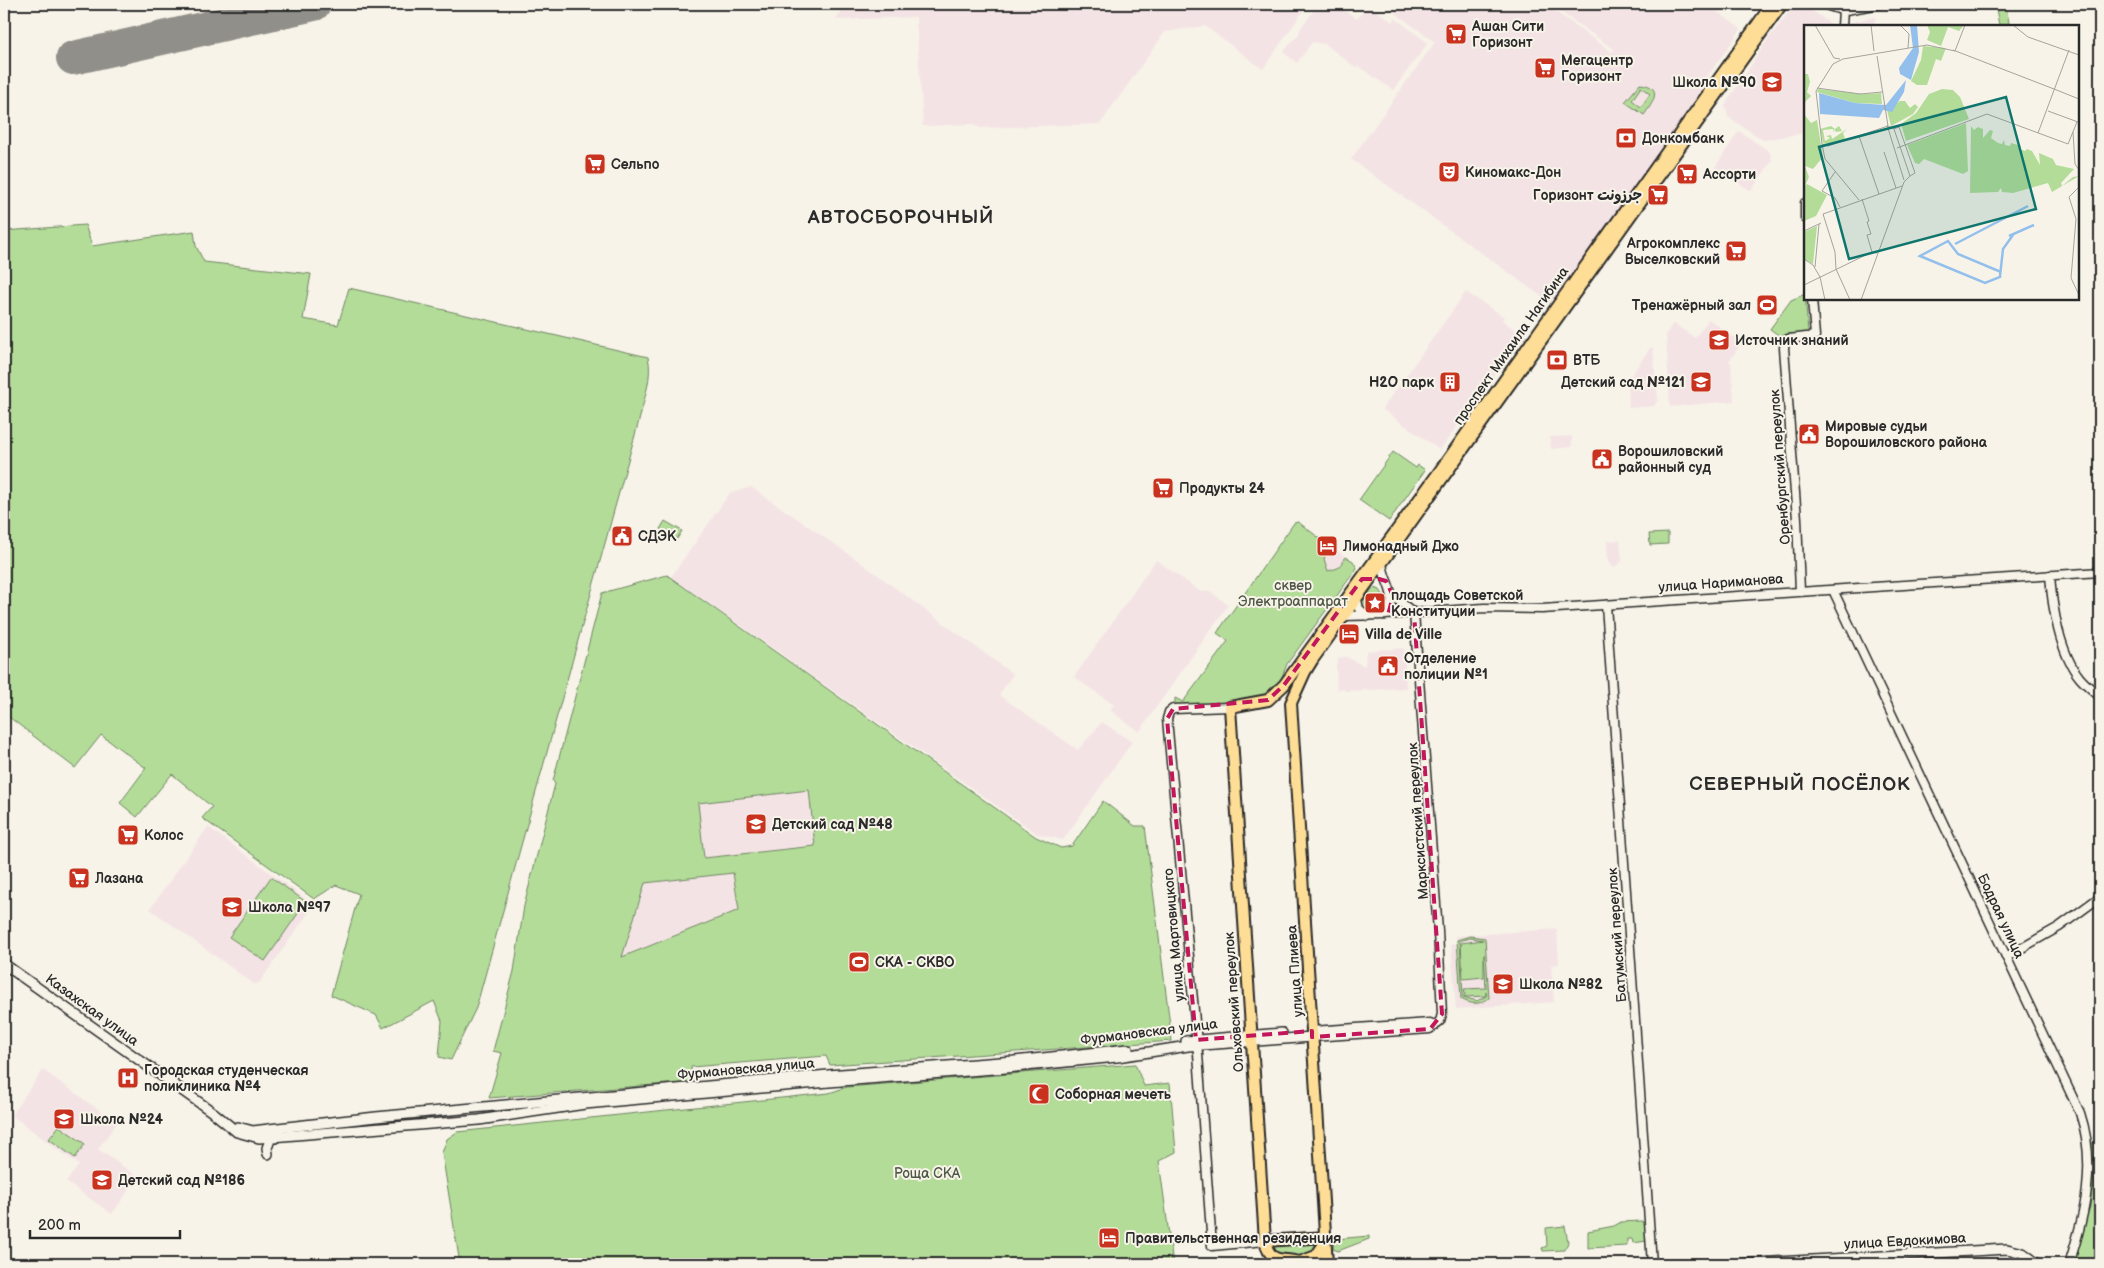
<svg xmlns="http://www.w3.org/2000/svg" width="2104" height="1268" font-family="'Balsamiq Sans','Playpen Sans Arabic',sans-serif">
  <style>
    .built { fill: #f4e3e5 }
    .green { fill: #b3dc99; stroke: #6f8462; fill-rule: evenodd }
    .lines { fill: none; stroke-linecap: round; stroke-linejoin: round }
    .runway { stroke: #918f8a; stroke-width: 34 }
    .tertiary-casing { stroke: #2b2b2b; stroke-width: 11 }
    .secondary-casing { stroke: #2b2b2b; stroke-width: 12 }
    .primary-casing { stroke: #2b2b2b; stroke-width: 14 }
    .tertiary { stroke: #f7f3e8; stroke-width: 8 }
    .secondary { stroke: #f7f3e8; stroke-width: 9 }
    .primary { stroke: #fedd96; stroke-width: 10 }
    .marked { fill: none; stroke: #c2185b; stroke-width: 4; stroke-dasharray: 10 6; stroke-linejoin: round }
    .labels { text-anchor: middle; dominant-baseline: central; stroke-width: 4; stroke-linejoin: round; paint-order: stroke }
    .poi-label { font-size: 14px; font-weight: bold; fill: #2b2b2b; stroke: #f7f3e8; text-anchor: start }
    .street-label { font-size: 14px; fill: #2b2b2b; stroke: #f7f3e8 }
    .park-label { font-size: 14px; fill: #4d5746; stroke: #f7f3e8 }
    .district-label { font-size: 19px; font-weight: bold; letter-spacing: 1px; fill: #2b2b2b; stroke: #f7f3e8 }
    .inset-river { fill: none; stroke: #93bfec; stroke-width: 2.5 }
    .inset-road { fill: none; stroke: #a5a39c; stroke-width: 1 }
    .view { fill: #0f766e; fill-opacity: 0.15; stroke: #0f766e; stroke-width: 2.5 }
    .inset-edge { fill: none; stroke: #2b2b2b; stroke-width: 2.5 }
  </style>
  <rect width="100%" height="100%" fill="#f7f3e8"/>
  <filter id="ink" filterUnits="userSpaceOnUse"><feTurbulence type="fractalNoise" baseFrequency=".02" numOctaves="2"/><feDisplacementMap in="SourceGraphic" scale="10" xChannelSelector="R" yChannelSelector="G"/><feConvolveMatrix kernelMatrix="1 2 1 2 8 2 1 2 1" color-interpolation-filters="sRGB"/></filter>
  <g filter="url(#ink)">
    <!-- built -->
    <g class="built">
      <path d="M846 4H1308L1263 69 1205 26 1165 32 1100 124 980 128 973 124 923 126 916 17 836 20Z"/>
      <path d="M1319 4H1335L1357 19 1368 4 1392 22 1395 18 1428 43 1393 90 1358 66 1356 68 1325 44 1312 42 1297 63 1283 52 1299 34 1300 29Z"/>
      <path d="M1383 4H1545L1612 52 1619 41 1614 49 1549 4H1707L1741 29 1707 77 1705 87 1556 298 1548 301 1351 159 1435 42Z"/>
      <path d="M1795 4H1802L1834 26H1805V133L1763 140 1728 117 1725 105 1768 39Z"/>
      <path d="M1876 17 1873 26H1846V23Z"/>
      <path d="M1739 131 1770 152 1772 161 1751 191 1715 167Z"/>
      <path d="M1466 292 1504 317 1502 320 1522 335 1440 450 1382 409Z"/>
      <path d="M1709 319 1742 343 1729 361 1731 363 1734 401 1670 407 1666 334 1673 323 1695 338Z"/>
      <path d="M1653 347 1658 400 1654 406 1629 408 1628 380 1650 348Z"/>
      <path d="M1572 436V447L1551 449 1550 437Z"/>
      <path d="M751 487 853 557 1013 674 999 695 1078 750 1102 722 1132 742 1063 840 1037 834 671 577 730 493Z"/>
      <path d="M1620 540 1622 561 1614 568 1608 562 1607 541Z"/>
      <path d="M1326 543 1346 557 1338 568 1328 571 1324 559 1319 552Z"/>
      <path d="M1156 560 1201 592 1210 591 1228 605 1139 732 1110 710 1114 705 1074 677Z"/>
      <path d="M1404 648 1406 688 1345 691 1344 689H1337L1336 665 1340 657 1343 658 1344 656 1365 666 1366 651Z"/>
      <path d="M809 790 815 846 704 858 698 803Z"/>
      <path d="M208 827 314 905 259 983 254 984 150 909Z"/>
      <path d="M733 873 739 910 622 957 645 883Z"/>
      <path d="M1557 929 1559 964 1551 965 1554 1002 1456 1009 1451 944H1456V936Z"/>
      <path d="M43 1070 117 1123 98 1149 138 1177 112 1214 66 1182 79 1165 11 1115Z"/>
    </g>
    <!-- green -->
    <g class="green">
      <path d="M1995 4H2005L1997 7 2006 6 2009 23 1999 25Z"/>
      <path d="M1640 84C1665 86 1652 104 1644 115L1625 102ZM1641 87 1650 94 1641 107 1632 100Z"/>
      <path d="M85 225 92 246 194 231 196 246 204 262 311 274 303 319 338 325 349 288 648 357C653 376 644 398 640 417L476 1008 451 1060 439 1057 442 1021 434 1001 383 1028 376 1015 331 995 359 894 336 885 314 899 202 818 212 807 172 774 137 817 120 803 146 768 101 735 75 768 9 717 4 723V231Z"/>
      <path d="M1805 294 1808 333 1786 334 1781 337 1770 329 1791 300Z"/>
      <path d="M1393 452 1416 468 1418 465 1425 470 1389 521 1359 500Z"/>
      <path d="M665 521 682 531 677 539 660 529Z"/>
      <path d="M1298 522 1326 543 1319 552 1325 557 1324 559 1328 571 1338 568 1346 557 1353 561 1357 568 1287 664 1276 692 1265 697 1250 700 1178 706 1175 704V698L1183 702 1228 641 1217 633 1294 523Z"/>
      <path d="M1668 533V544L1650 545 1649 534Z"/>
      <path d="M667 575 1036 837 1061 848 1072 846 1103 801 1135 826H1145L1172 1041 830 1065 826 1056 691 1067 692 1082 489 1098 502 1053 493 1051 514 971 524 906 555 784 553 781 602 593ZM809 790 815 846 704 858 698 803ZM733 873 739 910 622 957 645 883Z"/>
      <path d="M1374 588 1380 590 1387 601 1386 608 1383 610 1362 611 1361 604 1372 589Z"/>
      <path d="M271 877 306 902 265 961 229 937Z"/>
      <path d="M1470 936 1485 938 1489 998C1480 1005 1471 1005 1461 999L1457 940ZM1470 938 1483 940 1461 943 1463 979 1484 977V954L1486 988 1464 989 1465 997 1486 996V992V996L1477 1001 1463 997 1460 941Z"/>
      <path d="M1135 1064 1144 1086 1170 1083 1176 1152 1159 1161 1173 1264H460L442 1153 447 1139 457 1132 829 1093 847 1087Z"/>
      <path d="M59 1126 85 1144 75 1158 49 1139Z"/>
      <path d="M2100 1138V1264H2073L2082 1228 2090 1207 2094 1174 2092 1143Z"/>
      <path d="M1642 1221 1645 1224 1647 1241 1633 1243 1632 1239H1627V1246L1588 1248V1231L1614 1226 1621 1222Z"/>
      <path d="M1565 1226 1568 1242 1565 1250 1543 1251 1542 1248 1547 1246 1546 1228Z"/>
      <path d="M1369 1236V1239L1338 1251 1333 1249 1334 1240 1336 1239Z"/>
      <path d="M1313 1241 1317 1248 1311 1257 1283 1258 1275 1252V1246L1279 1243Z"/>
    </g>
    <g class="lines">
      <!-- runway -->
      <path class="runway" d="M73 58 314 4"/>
      <!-- tertiary casing -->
      <g class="tertiary-casing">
        <g id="tertiary">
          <path d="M1842 26 1843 10"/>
          <path d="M1805 203V218"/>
          <path d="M1382 563C1384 584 1401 596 1385 615"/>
          <path d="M2050 575C2052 607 2060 654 2080 678 2086 685 2094 691 2100 697"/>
          <path d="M1833 590 2080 1113C2097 1164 2085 1215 2069 1264"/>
          <path d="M1800 591 1797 519 1784 348 1785 341 1789 339 1815 336 1812 299"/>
          <path d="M1356 595 1359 609 1368 616"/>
          <path d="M1393 596 1414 613"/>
          <path d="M1606 605 1652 1264"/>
          <path d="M1343 616 1385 615 1484 608 1542 609 2100 572"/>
          <path d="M1230 707 1173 709 1169 712 1167 719 1198 1054 1212 1246 1265 1241"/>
          <path d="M2006 957 2059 927 2100 897"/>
          <path d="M1312 1031 1430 1023 1435 1026"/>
          <path d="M1312 1037 1430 1029 1440 1021 1442 1014 1438 931 1414 613"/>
        </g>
      </g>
      <!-- secondary casing -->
      <g class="secondary-casing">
        <g id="secondary">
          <path d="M1824 4 1843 10 1877 4"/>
          <path d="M4 964 214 1113 237 1132 259 1138 479 1120 585 1104 829 1082 1006 1068 1117 1057 1188 1046 1312 1037"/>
          <path d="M1186 1041 1282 1033"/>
          <path d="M238 1127 253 1131 269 1129 376 1117 828 1075 1014 1061 1128 1049"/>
          <path d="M268 1154 267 1148 271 1137 275 1138"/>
          <path d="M1739 1264 2007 1249 2023 1253 2038 1264"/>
        </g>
      </g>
      <!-- primary casing -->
      <g class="primary-casing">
        <g id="primary">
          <path d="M1265 1241 1326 1237"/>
          <path d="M1300 1262 1316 1256 1326 1241"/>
          <path d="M1305 1264C1286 1255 1271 1268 1265 1241L1230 707 1268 700 1284 685 1439 472 1772 4"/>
          <path d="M1327 1264 1291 703 1305 672 1313 659 1782 4"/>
        </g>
      </g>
      <!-- tertiary -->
      <use href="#tertiary" class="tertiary"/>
      <!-- secondary -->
      <use href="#secondary" class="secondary"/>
      <!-- primary -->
      <use href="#primary" class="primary"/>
    </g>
  </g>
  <!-- marked area -->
  <path class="marked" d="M1362 579H1379L1386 581 1393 596 1388 615 1414 613 1442 1014 1430 1029 1312 1037V1031L1196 1040 1167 719 1173 709 1268 700 1284 685Z"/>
  <!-- icons -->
  <defs>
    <g id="supermarket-square" transform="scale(1.125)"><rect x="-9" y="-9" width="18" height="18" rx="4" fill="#c8321e" stroke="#f7f3e8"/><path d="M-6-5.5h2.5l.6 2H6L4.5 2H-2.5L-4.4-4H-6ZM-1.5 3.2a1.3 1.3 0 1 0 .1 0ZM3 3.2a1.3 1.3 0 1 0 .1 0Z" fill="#fff"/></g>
    <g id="school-square" transform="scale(1.125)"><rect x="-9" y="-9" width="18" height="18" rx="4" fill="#c8321e" stroke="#f7f3e8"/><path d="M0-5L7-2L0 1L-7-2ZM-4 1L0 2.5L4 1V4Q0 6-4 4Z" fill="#fff"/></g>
    <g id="bank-square" transform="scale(1.125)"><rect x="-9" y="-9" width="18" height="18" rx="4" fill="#c8321e" stroke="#f7f3e8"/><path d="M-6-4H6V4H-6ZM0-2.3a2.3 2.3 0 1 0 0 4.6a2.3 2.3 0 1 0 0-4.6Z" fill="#fff"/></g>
    <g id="theatre-square" transform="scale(1.125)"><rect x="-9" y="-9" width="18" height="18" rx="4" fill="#c8321e" stroke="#f7f3e8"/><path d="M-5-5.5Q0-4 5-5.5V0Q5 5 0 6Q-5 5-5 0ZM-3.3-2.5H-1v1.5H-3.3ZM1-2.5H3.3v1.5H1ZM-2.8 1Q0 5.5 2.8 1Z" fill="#fff"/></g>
    <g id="stadium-square" transform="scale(1.125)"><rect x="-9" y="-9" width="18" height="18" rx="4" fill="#c8321e" stroke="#f7f3e8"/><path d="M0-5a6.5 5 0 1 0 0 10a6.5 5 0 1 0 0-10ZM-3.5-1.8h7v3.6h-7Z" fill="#fff"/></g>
    <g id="building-square" transform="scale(1.125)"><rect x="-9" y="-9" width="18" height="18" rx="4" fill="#c8321e" stroke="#f7f3e8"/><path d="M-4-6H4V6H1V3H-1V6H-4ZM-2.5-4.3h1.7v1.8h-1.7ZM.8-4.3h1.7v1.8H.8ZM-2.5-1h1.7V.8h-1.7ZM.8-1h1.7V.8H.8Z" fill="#fff"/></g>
    <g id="civic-square" transform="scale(1.125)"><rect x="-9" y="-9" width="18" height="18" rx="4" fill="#c8321e" stroke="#f7f3e8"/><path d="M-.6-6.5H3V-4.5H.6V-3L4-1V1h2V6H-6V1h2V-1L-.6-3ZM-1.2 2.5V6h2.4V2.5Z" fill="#fff"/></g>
    <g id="hotel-square" transform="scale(1.125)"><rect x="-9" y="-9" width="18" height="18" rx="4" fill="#c8321e" stroke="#f7f3e8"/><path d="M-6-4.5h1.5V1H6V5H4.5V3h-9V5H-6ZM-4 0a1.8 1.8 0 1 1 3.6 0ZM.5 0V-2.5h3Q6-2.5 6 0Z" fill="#fff"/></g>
    <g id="sight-square" transform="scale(1.125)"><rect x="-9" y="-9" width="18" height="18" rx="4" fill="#c8321e" stroke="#f7f3e8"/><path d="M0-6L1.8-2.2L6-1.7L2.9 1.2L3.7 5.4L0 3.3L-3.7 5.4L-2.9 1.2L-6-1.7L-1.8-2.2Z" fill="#fff"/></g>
    <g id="hospital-square" transform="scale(1.125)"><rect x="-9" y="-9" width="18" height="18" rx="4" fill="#c8321e" stroke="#f7f3e8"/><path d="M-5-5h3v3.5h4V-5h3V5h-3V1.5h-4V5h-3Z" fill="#fff"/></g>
    <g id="mosque-square" transform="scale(1.125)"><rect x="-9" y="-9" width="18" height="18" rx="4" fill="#c8321e" stroke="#f7f3e8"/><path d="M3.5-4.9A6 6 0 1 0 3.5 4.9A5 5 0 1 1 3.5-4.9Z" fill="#fff"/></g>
  </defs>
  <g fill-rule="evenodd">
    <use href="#supermarket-square" x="1456" y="34"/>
    <use href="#supermarket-square" x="1545" y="68"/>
    <use href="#school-square" x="1772" y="82"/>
    <use href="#bank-square" x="1626" y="138"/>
    <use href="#supermarket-square" x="595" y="164"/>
    <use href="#theatre-square" x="1449" y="172"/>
    <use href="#supermarket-square" x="1687" y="174"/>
    <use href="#supermarket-square" x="1658" y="195"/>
    <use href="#supermarket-square" x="1736" y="251"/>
    <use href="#stadium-square" x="1767" y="305"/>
    <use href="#school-square" x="1719" y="340"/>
    <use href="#bank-square" x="1557" y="360"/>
    <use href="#building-square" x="1450" y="382"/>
    <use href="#school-square" x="1701" y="382"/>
    <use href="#civic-square" x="1809" y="434"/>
    <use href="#civic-square" x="1602" y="459"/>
    <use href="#supermarket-square" x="1163" y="488"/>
    <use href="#civic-square" x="622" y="536"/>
    <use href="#hotel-square" x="1327" y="546"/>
    <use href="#sight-square" x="1375" y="603"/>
    <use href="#hotel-square" x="1349" y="634"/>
    <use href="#civic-square" x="1388" y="666"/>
    <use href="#school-square" x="756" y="824"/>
    <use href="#supermarket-square" x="128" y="835"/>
    <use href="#supermarket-square" x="79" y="878"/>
    <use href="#school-square" x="232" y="907"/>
    <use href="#stadium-square" x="859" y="962"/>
    <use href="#school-square" x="1503" y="984"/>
    <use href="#hospital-square" x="128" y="1078"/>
    <use href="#mosque-square" x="1039" y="1094"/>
    <use href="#school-square" x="64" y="1119"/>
    <use href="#school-square" x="102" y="1180"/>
    <use href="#hotel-square" x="1109" y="1238"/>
  </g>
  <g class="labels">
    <!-- poi labels -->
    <g class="poi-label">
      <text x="1472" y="26">Ашан Сити<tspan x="1472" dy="16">Горизонт</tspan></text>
      <text x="1561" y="60">Мегацентр<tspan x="1561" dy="16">Горизонт</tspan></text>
      <text x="1756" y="82" text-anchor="end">Школа №90</text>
      <text x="1642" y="138">Донкомбанк</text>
      <text x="611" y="164">Сельпо</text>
      <text x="1465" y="172">Киномакс-Дон</text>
      <text x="1703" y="174">Ассорти</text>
      <text x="1642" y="195" text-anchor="end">Горизонт جرزونت</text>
      <text x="1720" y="243" text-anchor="end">Агрокомплекс<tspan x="1720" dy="16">Выселковский</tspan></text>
      <text x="1751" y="305" text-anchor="end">Тренажёрный зал</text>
      <text x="1735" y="340">Источник знаний</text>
      <text x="1573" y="360">ВТБ</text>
      <text x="1434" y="382" text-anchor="end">H2O парк</text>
      <text x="1685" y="382" text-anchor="end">Детский сад №121</text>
      <text x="1825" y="426">Мировые судьи<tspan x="1825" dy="16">Ворошиловского района</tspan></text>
      <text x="1618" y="451">Ворошиловский<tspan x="1618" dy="16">районный суд</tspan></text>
      <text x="1179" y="488">Продукты 24</text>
      <text x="638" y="536">СДЭК</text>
      <text x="1343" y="546">Лимонадный Джо</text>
      <text x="1391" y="595">площадь Советской<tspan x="1391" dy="16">Конституции</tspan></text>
      <text x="1365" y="634">Villa de Ville</text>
      <text x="1404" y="658">Отделение<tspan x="1404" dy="16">полиции №1</tspan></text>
      <text x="772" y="824">Детский сад №48</text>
      <text x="144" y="835">Колос</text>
      <text x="95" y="878">Лазана</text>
      <text x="248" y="907">Школа №97</text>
      <text x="875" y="962">СКА - СКВО</text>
      <text x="1519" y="984">Школа №82</text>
      <text x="144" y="1070">Городская студенческая<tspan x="144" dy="16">поликлиника №4</tspan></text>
      <text x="1055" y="1094">Соборная мечеть</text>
      <text x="80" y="1119">Школа №24</text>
      <text x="118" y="1180">Детский сад №186</text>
      <text x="1125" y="1238">Правительственная резиденция</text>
    </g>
    <!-- street labels -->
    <g class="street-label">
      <text transform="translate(1511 346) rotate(-55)">проспект Михаила Нагибина</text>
      <text transform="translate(1780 467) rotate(-94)">Оренбургский переулок</text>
      <text transform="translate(1721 583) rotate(-4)">улица Нариманова</text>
      <text transform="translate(1418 821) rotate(-94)">Марксистский переулок</text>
      <text transform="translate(2001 916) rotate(65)">Бодрая улица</text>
      <text transform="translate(1174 935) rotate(-95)">улица Мартовицкого</text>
      <text transform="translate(1617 935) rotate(-94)">Батумский переулок</text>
      <text transform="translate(1295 971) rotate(-94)">улица Плиева</text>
      <text transform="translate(1234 1002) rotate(-94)">Ольховский переулок</text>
      <text transform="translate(92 1010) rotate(36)">Казахская улица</text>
      <text transform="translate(1149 1032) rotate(-7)">Фурмановская улица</text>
      <text transform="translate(746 1069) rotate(-5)">Фурмановская улица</text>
      <text transform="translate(1905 1241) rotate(-3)">улица Евдокимова</text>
    </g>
    <!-- park labels -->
    <g class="park-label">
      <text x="1293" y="585">cквер<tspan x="1293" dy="16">Электроаппарат</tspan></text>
      <text x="927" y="1173">Роща СКА</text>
    </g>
    <!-- district labels -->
    <g class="district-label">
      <text x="901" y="217">АВТОСБОРОЧНЫЙ</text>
      <text x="1800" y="784">СЕВЕРНЫЙ ПОСЁЛОК</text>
    </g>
  </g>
  <!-- overview -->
  <g transform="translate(1804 25)">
    <rect width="275" height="275" fill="#f7f3e8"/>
    <path d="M123 0H160L155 6 144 2 137 21 123 15 126 7ZM119 21 142 23 137 36 132 34 123 60H113L107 56 117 35ZM0 49H4L6 57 3 67 7 71 0 78ZM14 64 59 69 77 68 78 79 51 78 13 67ZM138 64 149 65 156 72 165 94 102 116 97 99 112 88 125 69ZM96 76H101L106 83 111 79 114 82 109 89 87 101 83 85ZM0 89 7 98 13 95 19 132 9 144 1 141 5 152 1 161 3 159 23 170 12 191 0 196ZM162 98 164 146 159 149 120 134 115 139 111 138 103 120ZM27 101 31 104 35 101 38 106 32 107 30 104V108L29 104 19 105 21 116 26 113 22 111 27 110 28 114 43 104 39 108 41 114 24 120 19 118 16 104ZM167 101 170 105 174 102 179 104V113L186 105 189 106 187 113 194 118 198 119 200 115 201 120 206 121 207 118 217 121 216 124 221 126 223 124 228 126 236 140 235 128 249 134 252 140 270 144 257 158 258 161 269 152 275 151 248 167 244 158 209 168 198 167 197 163 194 167 166 168ZM13 201 9 239 0 234V207Z" fill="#b3dc99"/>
    <path d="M106 0H113L115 27 107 55 96 49 95 43 109 23ZM102 55 100 67 88 87 79 85 75 93 16 89 15 68 51 78 82 80Z" fill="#93bfec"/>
    <path class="inset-river" d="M205 211 230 200M151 219 224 181M197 247 154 229 144 216 116 231 181 258 196 252V251L199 224 209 210"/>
    <path class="inset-road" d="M11 0 30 33 36 34M67 0 70 26M96 0 105 9 104 23M209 0 224 12 275 30M149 25 250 64M151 26 161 0M13 63 56 69 78 67M250 64 275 74M244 86 274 97M83 100 100 155M84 101 24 121 18 119 12 66 29 39 39 34 123 20 151 26M90 104 95 102 111 148 106 151M269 107 271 139 275 145M234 108 265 25M55 111 75 169M18 119 21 134 55 175M93 123 183 89 264 119 273 97M80 127 92 163M31 147 18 166 31 173 36 182M275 162 265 172 272 194 267 253 275 270M58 174 65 196 63 197 67 209 63 210 68 227M0 206 17 198M0 234 9 240 16 252M11 242 15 199M16 252 21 275M0 260 68 227 73 228M46 275 32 244 31 227 19 189 98 161M57 275 100 157 106 151 90 104 84 101 73 31"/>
    <path class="view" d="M202 72 232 184 45 234 15 122Z"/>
    <rect width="275" height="275" class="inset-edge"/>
  </g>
  <!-- margin -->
  <rect width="2104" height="1268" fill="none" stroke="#f7f3e8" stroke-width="20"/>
  <rect x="10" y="10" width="2084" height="1248" fill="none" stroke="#2b2b2b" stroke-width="2" filter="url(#ink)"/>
  <!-- scale -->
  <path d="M30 1230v8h150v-8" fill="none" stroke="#2b2b2b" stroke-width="2.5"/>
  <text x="38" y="1230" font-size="15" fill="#2b2b2b" stroke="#f7f3e8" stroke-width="4" paint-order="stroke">200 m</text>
</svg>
